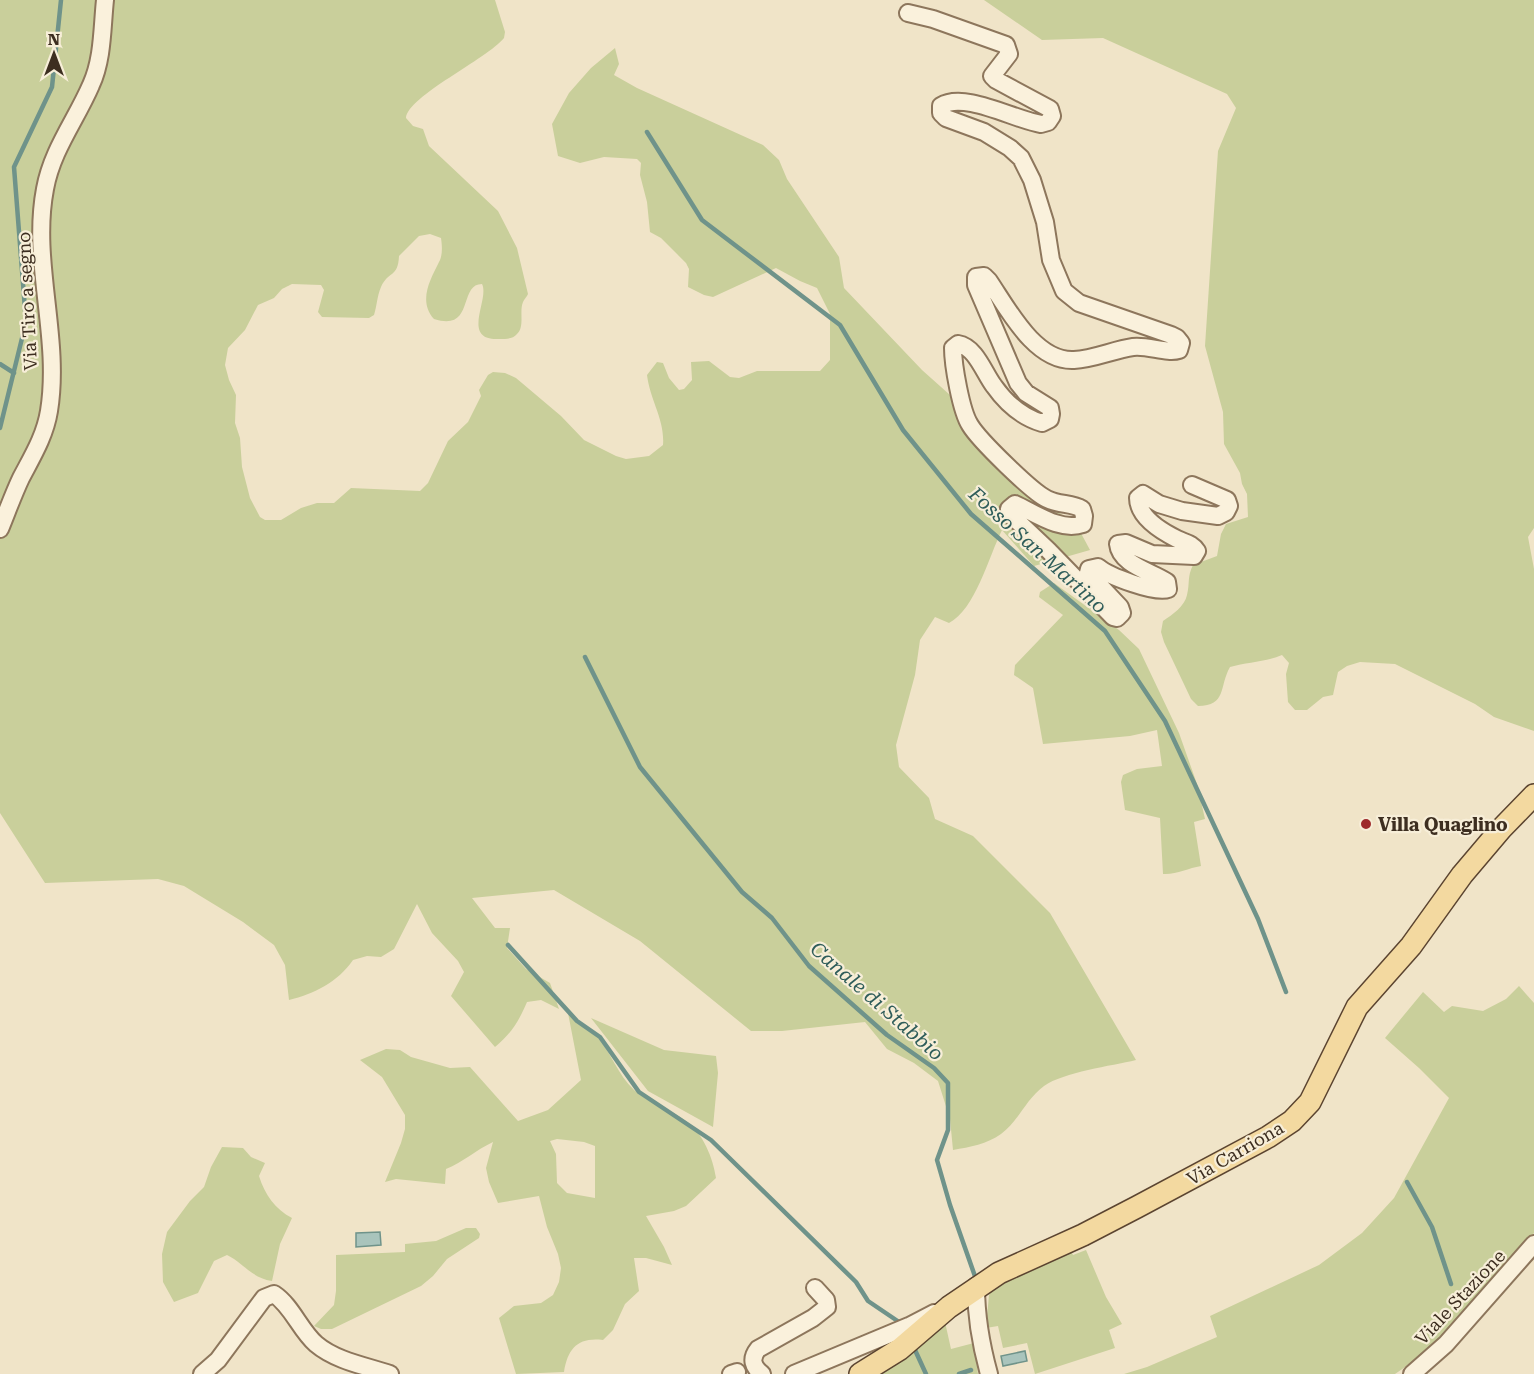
<svg xmlns="http://www.w3.org/2000/svg" width="1534" height="1374" font-family="'Roboto Serif',serif">
  <style>
    .green { fill: #c9cf9b; fill-rule: evenodd }
    .water { fill: #a9c4bc; stroke: #6f938a; stroke-width: 1.5 }
    .lines { fill: none; stroke-linecap: round; stroke-linejoin: round }
    .stream { stroke: #6f938a; stroke-width: 4.5 }
    .minor-casing { stroke: #8d765c; stroke-width: 20 }
    .major-casing { stroke: #5b4430; stroke-width: 24 }
    .minor { stroke: #faf1dc; stroke-width: 16 }
    .major { stroke: #f3d9a0; stroke-width: 21 }
    .poi-dot { fill: #9e2a2b; stroke: #f7eed8; stroke-width: 2 }
    .labels { text-anchor: middle; dominant-baseline: central; stroke-width: 4.5; stroke-linejoin: round; paint-order: stroke }
    .street-label { font-size: 18px; fill: #3d2e20; stroke: #f7eed8 }
    .poi-label { font-size: 18px; font-weight: bold; fill: #3d2e20; stroke: #f7eed8; text-anchor: start }
    .water-label { font-size: 20px; font-style: italic; fill: #2f5d5a; stroke: #f7eed8 }
  </style>
  <rect width="100%" height="100%" fill="#f0e4c8"/>
  <!-- green -->
  <g class="green">
    <path d="M0 0H495L505 32 504 38C487 59 408 96 406 118L413 126 423 129 429 146 498 211 517 248 528 294C527 297 524 299 523 302 519 311 525 327 517 334 513 339 506 339 499 339 460 341 490 299 482 284 458 284 475 332 434 319 418 301 430 280 439 262 443 255 442 245 441 238L430 234 419 236 399 256C398 278 389 270 381 287 377 296 377 306 374 315L369 318 322 317 318 312 324 290 321 285 292 284 282 289 274 298 258 305 245 330 228 348 225 365 229 380 236 395 235 423 240 438 242 467 250 498 260 517 265 520H281L301 508 317 503H334L351 488 420 491 428 483 448 441 468 422 481 396 479 390 488 375 493 372 505 373 516 378 561 416 584 440 616 456 626 459 649 456 663 445C665 420 650 400 647 375L657 362 663 363 669 378 679 390 684 389 692 380 691 362 709 361 730 377 739 378 757 371H820L830 360V314L817 288 800 281 776 268 713 297 704 295 688 287 689 269 686 263 661 238 650 232 647 202 640 175 641 163 637 159 604 157 580 163 558 156 552 124 569 93 591 68 615 48 619 64 614 75 637 88 763 145 779 160 787 179 839 257 844 288 922 370 950 395 966 427 1037 498 1076 524 1090 550 1034 566 1002 530C989 556 975 610 949 623L935 617 920 640 915 675 896 745 899 767 929 798 935 819 973 836 1050 913 1136 1060C1111 1066 1064 1072 1044 1086 1026 1099 1018 1122 1001 1134 987 1144 970 1147 953 1150L950 1119 938 1081 914 1063 887 1049 865 1022 782 1031H751L640 941 554 890 472 898 495 928H510L507 948 526 969 550 983 559 1009 541 1000 527 1002C519 1021 511 1034 495 1047L451 996 464 972 458 961 432 933 417 904 394 949 381 957 367 956 353 960C338 982 314 994 289 1000L285 965 274 945 243 922 184 886 158 879 45 883 0 813Z"/>
    <path d="M984 0H1534V528L1528 537 1534 569V731L1494 717 1475 704 1395 664 1360 662 1347 666 1338 672 1333 695 1323 697 1307 710H1295L1288 702 1286 674 1289 663 1282 655C1266 662 1247 662 1230 667 1219 686 1227 706 1198 706L1191 699 1164 642 1161 632 1163 621C1172 615 1185 606 1187 595 1190 583 1187 577 1193 565L1217 556 1221 534 1226 524 1248 517 1247 494 1242 484 1240 473 1224 444 1223 412 1205 346 1218 151 1236 108 1227 94 1103 38 1042 40Z"/>
    <path d="M1054 583 1119 630 1139 649 1179 733 1197 784 1205 819 1194 822 1201 866C1188 868 1176 875 1163 874L1160 818 1125 810 1121 782 1123 775 1137 769 1162 766 1157 730 1130 736 1043 744 1033 688 1014 675 1015 665 1063 615 1039 597 1040 592Z"/>
    <path d="M1519 986 1534 1003V1233C1491 1282 1450 1338 1395 1374H1124L1147 1367 1217 1337 1210 1316 1319 1265 1362 1233 1394 1198 1449 1098 1419 1068 1385 1038 1423 992 1444 1012 1452 1006 1483 1011 1506 999Z"/>
    <path d="M568 1013C576 1020 591 1029 597 1036 611 1053 618 1075 634 1090 650 1104 670 1109 686 1121 703 1133 713 1158 716 1178L686 1206 674 1211 646 1216 664 1247 672 1265 646 1258H634L639 1291 625 1304 613 1330 603 1340C578 1337 568 1348 564 1372L516 1374 499 1318 514 1306 541 1303 553 1295 559 1282 561 1268 558 1254 547 1227 539 1196 498 1203 489 1182 486 1168 493 1142C476 1150 463 1162 446 1169L445 1184 396 1179 385 1182 401 1143 405 1129V1115L382 1077 360 1060 386 1049 400 1050 411 1057 450 1068 470 1067 518 1121 548 1110 581 1080ZM557 1139 584 1142 595 1146V1198L567 1193 557 1183 556 1154 550 1141Z"/>
    <path d="M591 1018 664 1050 716 1056 718 1073 713 1127 648 1091Z"/>
    <path d="M222 1147 243 1148 251 1157 265 1163 259 1176C265 1195 275 1209 292 1218L280 1244 272 1281C250 1277 245 1264 227 1255L214 1261 198 1293 174 1302 163 1282 162 1254 167 1232 190 1201 204 1187 211 1167Z"/>
    <path d="M466 1228H476L480 1234 479 1238 447 1259 433 1276 421 1286 332 1329H321L314 1326 334 1305 336 1291V1255L405 1252V1244L436 1241Z"/>
    <path d="M1070 1249 1073 1255 1086 1250 1106 1297 1122 1324 1109 1330 1115 1348 1035 1374 1027 1343 1003 1348 998 1326 986 1328 989 1295 993 1286Z"/>
    <path d="M945 1322 951 1349 974 1343 978 1374H875Z"/>
  </g>
  <!-- water -->
  <g class="water">
    <path d="M380 1232 381 1245 356 1247V1233Z"/>
    <path d="M1025 1351 1027 1361 1003 1366 1001 1356Z"/>
  </g>
  <g class="lines">
    <!-- stream -->
    <g class="stream">
      <path d="M647 132 702 220 840 325 903 430 971 514 1105 631 1165 721 1258 919 1286 992"/>
      <path d="M0 364 14 373"/>
      <path d="M0 428 26 322 14 167 52 87 61 0"/>
      <path d="M585 657 640 767 742 892 772 918 809 966 887 1035 934 1068 948 1083V1130L937 1160 950 1205 977 1282"/>
      <path d="M508 945 577 1021 600 1037 639 1092 711 1140 856 1282 868 1301 902 1324"/>
      <path d="M1407 1182 1432 1227 1451 1284"/>
      <path d="M915 1350 926 1374"/>
      <path d="M959 1374 971 1370"/>
    </g>
    <!-- minor casing -->
    <g class="minor-casing">
      <g id="minor">
        <path d="M908 13 933 19 1006 45 1009 54 992 76 996 80 1050 109 1052 116 1048 122 1041 124C1015 120 964 91 941 106V113L946 118 984 132 1010 148 1021 158 1032 180 1045 222 1051 260 1064 291 1079 303 1171 335 1177 338 1181 343 1179 350C1167 354 1148 345 1133 347 1113 350 1094 359 1074 360 1035 362 1008 309 989 281L984 276 976 277V285L1018 383 1026 393 1050 408 1051 414 1050 419 1042 423C1022 417 1006 403 994 386 984 373 976 347 958 344L953 348C953 365 961 411 970 425 979 440 1032 492 1047 499 1058 505 1072 503 1082 509L1084 516 1083 524C1060 532 1035 513 1015 504L1009 509 1012 516 1048 550 1113 617 1117 618 1122 613 1120 607 1088 573 1089 569 1098 567C1108 576 1156 594 1168 589L1167 582C1153 572 1120 565 1118 544L1126 543 1152 554 1194 556 1197 551C1192 543 1185 543 1177 539 1161 531 1138 517 1138 498L1143 494 1159 504 1182 511 1218 516 1226 512 1229 506 1227 500 1192 485"/>
        <path d="M0 529C7 512 13 495 21 478 32 457 45 436 49 411 61 337 31 262 45 189 52 150 76 120 91 85 103 59 102 28 105 0"/>
        <path d="M976 1286C976 1316 981 1345 989 1374"/>
        <path d="M202 1374 218 1360 264 1298 274 1294C292 1306 300 1330 316 1344 336 1361 366 1366 390 1374"/>
        <path d="M731 1374 737 1372"/>
        <path d="M762 1374C753 1367 750 1359 758 1349L813 1318 827 1307 826 1300 815 1288"/>
        <path d="M794 1374 909 1326 934 1313"/>
        <path d="M1412 1374 1446 1344 1534 1244"/>
      </g>
    </g>
    <!-- major casing -->
    <g class="major-casing">
      <path id="major" d="M860 1374 900 1349 949 1307 999 1273 1083 1235 1137 1207 1268 1137 1292 1121 1310 1102 1357 1007 1411 946 1462 875 1501 829 1534 795"/>
    </g>
    <!-- minor -->
    <use href="#minor" class="minor"/>
    <!-- major -->
    <use href="#major" class="major"/>
  </g>
  <!-- markers -->
  <circle class="poi-dot" cx="1366" cy="824" r="6"/>
  <g class="labels">
    <!-- street labels -->
    <g class="street-label">
      <text transform="translate(27 301) rotate(-93)">Via Tiro a segno</text>
      <text transform="translate(1235 1153) rotate(-30)">Via Carriona</text>
      <text transform="translate(1460 1297) rotate(-47)">Viale Stazione</text>
    </g>
    <!-- poi labels -->
    <g class="poi-label">
      <text x="1378" y="824">Villa Quaglino</text>
    </g>
    <!-- water labels -->
    <g class="water-label">
      <text transform="translate(1038 550) rotate(42)">Fosso San Martino</text>
      <text transform="translate(877 1001) rotate(41)">Canale di Stabbio</text>
    </g>
  </g>
  <!-- north arrow -->
  <g transform="translate(54 54)" stroke="#f7eed8" stroke-width="4.5" paint-order="stroke">
  <path d="M0-4.5L10 22L0 15L-10 22Z" fill="#3d2e20"/>
  <text y="-9" font-size="16" font-weight="bold" text-anchor="middle" fill="#3d2e20">N</text>
  </g>
</svg>
